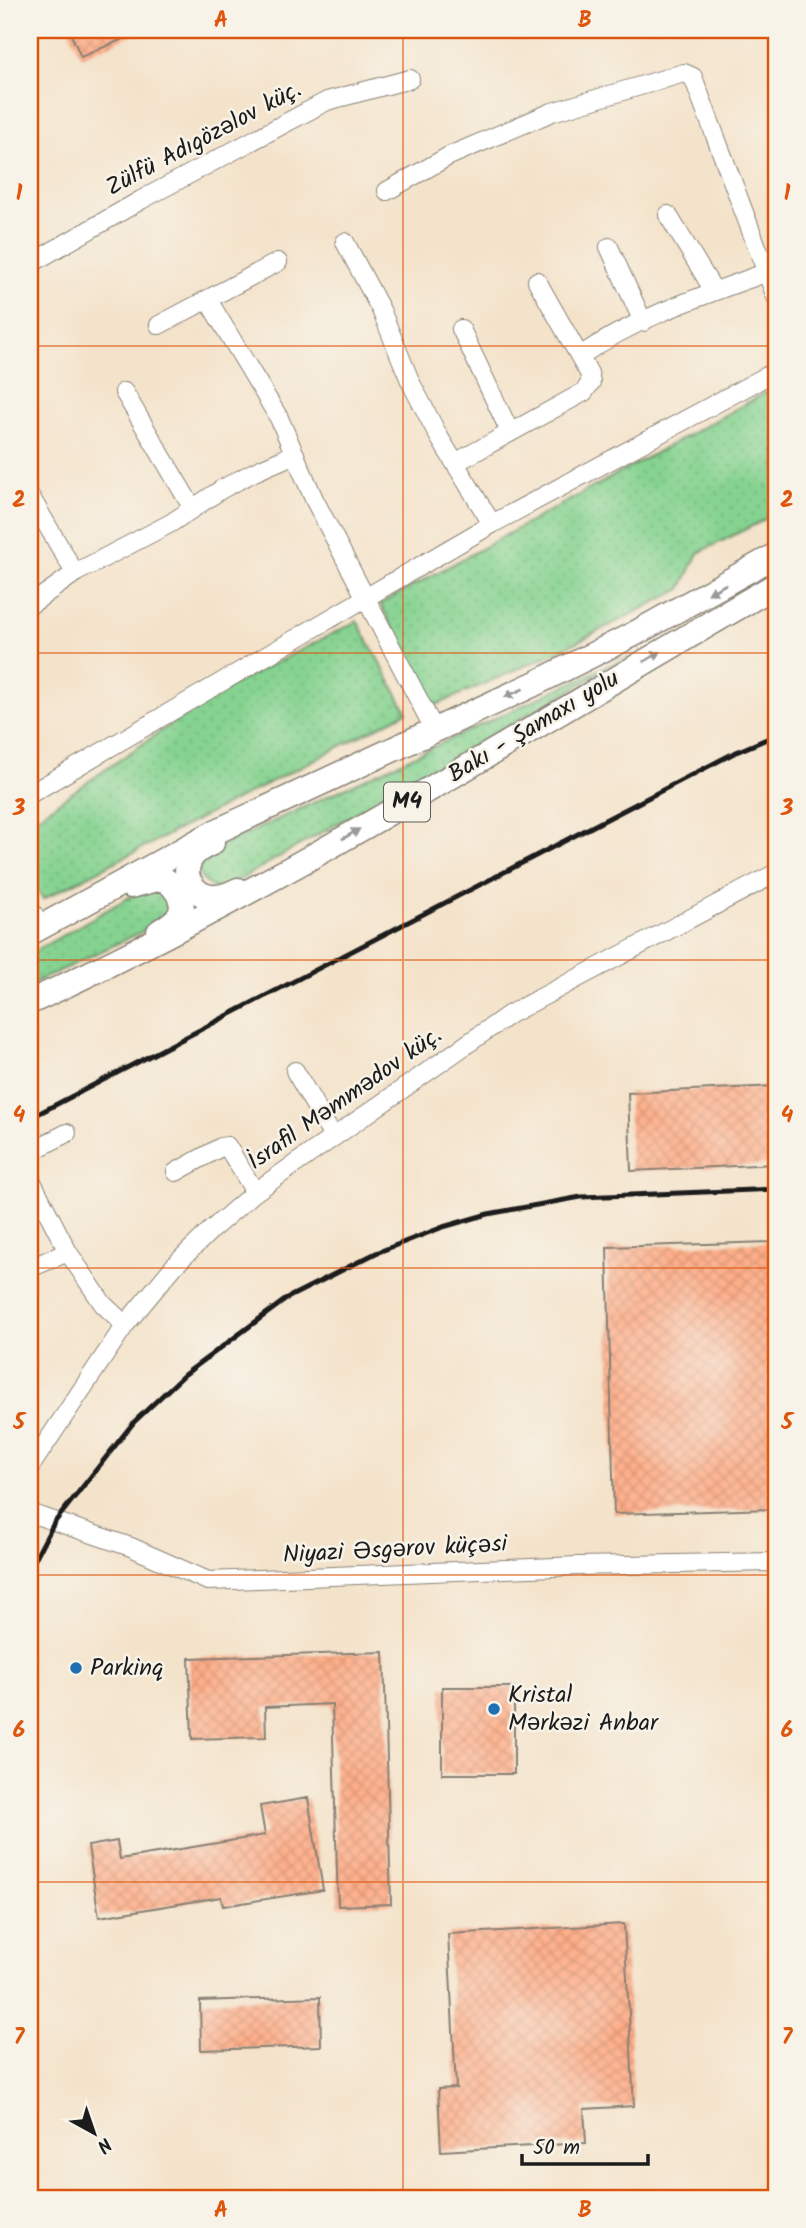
<svg xmlns="http://www.w3.org/2000/svg" width="806" height="2228" font-family="Kalam,sans-serif">
  <style>
    .green { fill: url(#green-dots); stroke: #517856; stroke-width: 2 }
    .building { fill: url(#building-cross-hatch) }
    .lines { fill: none; stroke-linecap: round; stroke-linejoin: round }
    .minor-casing { stroke: #888074; stroke-width: 20 }
    .highway-casing { stroke: #888074; stroke-width: 27 }
    .minor { stroke: #fff; stroke-width: 18 }
    .highway { stroke: #fff; stroke-width: 24 }
    .rail { stroke: #1c1c1c; stroke-width: 5 }
    .oneway { fill: #999 }
    .grid { fill: none; stroke: #de560d; stroke-width: 2; stroke-opacity: 0.55 }
    .poi-dot { fill: #1f6fb2; stroke: #f7f3e8; stroke-width: 2.5 }
    .labels { text-anchor: middle; dominant-baseline: central; stroke-width: 5; stroke-linejoin: round; paint-order: stroke }
    .shield { fill: #f7f3e8; stroke: #5e5c59; stroke-width: 2 }
    .shield-label { font-size: 23px; font-weight: bold; fill: #1c1c1c }
    .street-label { font-size: 24px; fill: #1c1c1c; stroke: #f7f3e8 }
    .poi-label { font-size: 24px; fill: #1c1c1c; stroke: #f7f3e8; text-anchor: start }
    .neatline { fill: none; stroke: #de560d; stroke-width: 2.5 }
    .grid-label { font-size: 23px; text-anchor: middle; font-weight: bold; fill: #de560d }
  </style>
  <defs>
    <pattern id="green-dots" width="8" height="8" patternUnits="userSpaceOnUse" patternTransform="scale(1.75)"><rect width="8" height="8" fill="#86d391"/><path d="M2 2h.1M6 6h.1" fill="none" stroke="#73b57c" stroke-width="1.8" stroke-linecap="round"/></pattern>
    <pattern id="building-cross-hatch" width="8" height="8" patternUnits="userSpaceOnUse" patternTransform="scale(1.75)"><rect width="8" height="8" fill="#fead88"/><path d="M0 0l8 8M0 8l8-8" fill="none" stroke="#d99475"/></pattern>
  </defs>
  <rect width="100%" height="100%" fill="#f7f3e8"/>
  <filter id="ink" filterUnits="userSpaceOnUse"><feTurbulence type="fractalNoise" baseFrequency=".0143" numOctaves="2"/><feDisplacementMap in="SourceGraphic" scale="14" xChannelSelector="R" yChannelSelector="G"/><feConvolveMatrix kernelMatrix="1 2 1 2 8 2 1 2 1" color-interpolation-filters="sRGB"/></filter>
  <filter id="wash" filterUnits="userSpaceOnUse"><feTurbulence type="fractalNoise" baseFrequency=".00686" numOctaves="4" result="noise"/><feDisplacementMap in="SourceGraphic" scale="28" xChannelSelector="R" yChannelSelector="G"/><feGaussianBlur stdDeviation="1.57" result="paint"/><feColorMatrix in="noise" values="0 0 0 0 0 0 0 0 0 0 0 0 0 0 0 0 0 1.4 0 .05"/><feComposite in="paint" operator="in"/></filter>
  <g filter="url(#wash)">
    <rect width="100%" height="100%" fill="#f4e3cb"/>
    <!-- green -->
    <g class="green">
      <path d="M776 387V514L698 553 681 589 563 649 434 706 380 604Z"/>
      <path d="M357 621 407 712 43 899 30 881V822L213 695Z"/>
      <path d="M633 654 230 885 215 889C190 875 197 864 216 848Z"/>
      <path d="M161 890 171 905 169 914 150 928 30 985V954L133 895Z"/>
    </g>
    <g id="blocks">
      <!-- building -->
      <g class="building">
        <path d="M69 30H144L81 57Z"/>
        <path d="M776 1086V1164L631 1171 628 1093Z"/>
        <path d="M776 1242V1509L614 1514 607 1247Z"/>
        <path d="M384 1652 391 1904 338 1906 332 1704 265 1707 266 1737 192 1739 189 1658Z"/>
        <rect x="442" y="1687" width="72" height="87"/>
        <path d="M308 1798 323 1890 223 1906 221 1897 99 1917 88 1846 117 1841 120 1859 265 1835 260 1806Z"/>
        <path d="M624 1924 634 2106 584 2109 586 2143 441 2151 438 2089 456 2088 448 1934Z"/>
        <path d="M320 1997 321 2046 201 2050 200 2001Z"/>
      </g>
    </g>
  </g>
  <g filter="url(#ink)">
    <use href="#blocks" fill-opacity="0" stroke="#888074" stroke-width="2"/>
    <g class="lines">
      <!-- minor casing -->
      <g class="minor-casing">
        <g id="minor">
          <path d="M387 191 449 156 552 112 684 73 693 77 776 297"/>
          <path d="M668 215 714 291"/>
          <path d="M345 242 381 310 411 383 439 437 492 524"/>
          <path d="M609 247 643 322"/>
          <path d="M30 264 141 200 327 101 410 79"/>
          <path d="M208 300 279 418 314 499 434 729"/>
          <path d="M159 325 278 262"/>
          <path d="M461 329 510 432"/>
          <path d="M580 356C635 318 702 296 765 273"/>
          <path d="M124 392 193 509"/>
          <path d="M455 463 584 392 591 382 589 373 537 281"/>
          <path d="M30 496 75 573"/>
          <path d="M30 605 75 573 171 523 222 489 254 472 295 454"/>
          <path d="M30 794 492 524 776 371"/>
          <path d="M30 910 43 926"/>
          <path d="M295 1071 333 1137"/>
          <path d="M30 1152 67 1133"/>
          <path d="M176 1172 221 1147 227 1146 255 1192"/>
          <path d="M30 1178 68 1252"/>
          <path d="M30 1268 68 1252 103 1304 125 1325"/>
          <path d="M30 1467 125 1325 175 1265 211 1230 255 1192 510 1014 776 873"/>
          <path d="M30 1513 131 1547 208 1581 578 1566 776 1562"/>
        </g>
      </g>
      <!-- highway casing -->
      <g class="highway-casing">
        <g id="highway">
          <path d="M212 843C204 847 194 851 190 860 181 876 194 895 211 897 221 898 230 894 238 890"/>
          <path d="M131 886 162 878C173 884 185 898 181 912 178 921 166 927 159 932"/>
          <path d="M30 933 215 832 534 684 634 634 776 555"/>
          <path d="M30 1002C289 882 529 728 776 585"/>
        </g>
      </g>
      <!-- minor -->
      <use href="#minor" class="minor"/>
      <!-- highway -->
      <use href="#highway" class="highway"/>
      <!-- rail -->
      <g class="rail">
        <path d="M30 1118 734 753 776 735"/>
        <path d="M30 1568 54 1523 134 1422 184 1375 289 1297 376 1253 443 1227 488 1214 581 1197 776 1189"/>
      </g>
    </g>
    <!-- one-way arrows -->
    <defs><path id="oneway-solid" d="M-6-.8H1V-3.2L6.5 0L1 3.2V.8H-6Z" transform="scale(1.75)"/></defs>
    <g class="oneway">
      <use href="#oneway-solid" transform="translate(717 589) rotate(151)"/>
      <use href="#oneway-solid" transform="translate(652 657) rotate(-30)"/>
      <use href="#oneway-solid" transform="translate(514 693) rotate(156)"/>
      <use href="#oneway-solid" transform="translate(351 834) rotate(-30)"/>
    </g>
  </g>
  <!-- grid -->
  <path class="grid" d="M403 30V2198M30 346H776M30 653H776M30 960H776M30 1268H776M30 1575H776M30 1882H776"/>
  <!-- markers -->
  <g class="poi-dot">
    <circle cx="76" cy="1668" r="7"/>
    <circle cx="494" cy="1709" r="7"/>
  </g>
  <g class="labels">
    <!-- shield labels -->
    <rect class="shield" x="384" y="782.5" width="46" height="39" rx="5"/>
    <g class="shield-label">
      <text x="407" y="802">M4</text>
    </g>
    <!-- street labels -->
    <g class="street-label">
      <text transform="translate(204 139) rotate(-28)">Zülfü Adıgözəlov küç.</text>
      <text transform="translate(534 727) rotate(-31)">Bakı - Şamaxı yolu</text>
      <text transform="translate(345 1099) rotate(-35)">İsrafil Məmmədov küç.</text>
      <text transform="translate(395 1550) rotate(-3)">Niyazi Əsgərov küçəsi</text>
    </g>
    <!-- poi labels -->
    <g class="poi-label">
      <text x="90" y="1668">Parkinq</text>
      <text x="508" y="1695">Kristal<tspan x="508" dy="28">Mərkəzi Anbar</tspan></text>
    </g>
  </g>
  <!-- margin -->
  <rect width="806" height="2228" fill="none" stroke="#f7f3e8" stroke-width="77"/>
  <!-- north arrow -->
  <g transform="translate(94 2133) rotate(140)" stroke="#f7f3e8" stroke-width="5" paint-order="stroke">
  <path d="M0-5L12 26L0 18L-12 26Z" fill="#1c1c1c"/>
  <text y="-10" font-size="19" font-weight="bold" text-anchor="middle" fill="#1c1c1c">N</text>
  </g>
  <!-- scale -->
  <path d="M522 2154v10h126v-10" fill="none" stroke="#1c1c1c" stroke-width="3.5"/>
  <text x="533" y="2154" font-size="21" fill="#1c1c1c" stroke="#f7f3e8" stroke-width="5" paint-order="stroke">50 m</text>
  <rect x="38" y="38" width="730" height="2152" class="neatline"/>
  <g class="grid-label">
    <text x="221" y="27">A</text>
    <text x="585" y="27">B</text>
    <text x="19" y="200">1</text>
    <text x="787" y="200">1</text>
    <text x="19" y="507">2</text>
    <text x="787" y="507">2</text>
    <text x="19" y="815">3</text>
    <text x="787" y="815">3</text>
    <text x="19" y="1122">4</text>
    <text x="787" y="1122">4</text>
    <text x="19" y="1429">5</text>
    <text x="787" y="1429">5</text>
    <text x="19" y="1737">6</text>
    <text x="787" y="1737">6</text>
    <text x="19" y="2044">7</text>
    <text x="787" y="2044">7</text>
    <text x="221" y="2217">A</text>
    <text x="585" y="2217">B</text>
  </g>
</svg>
